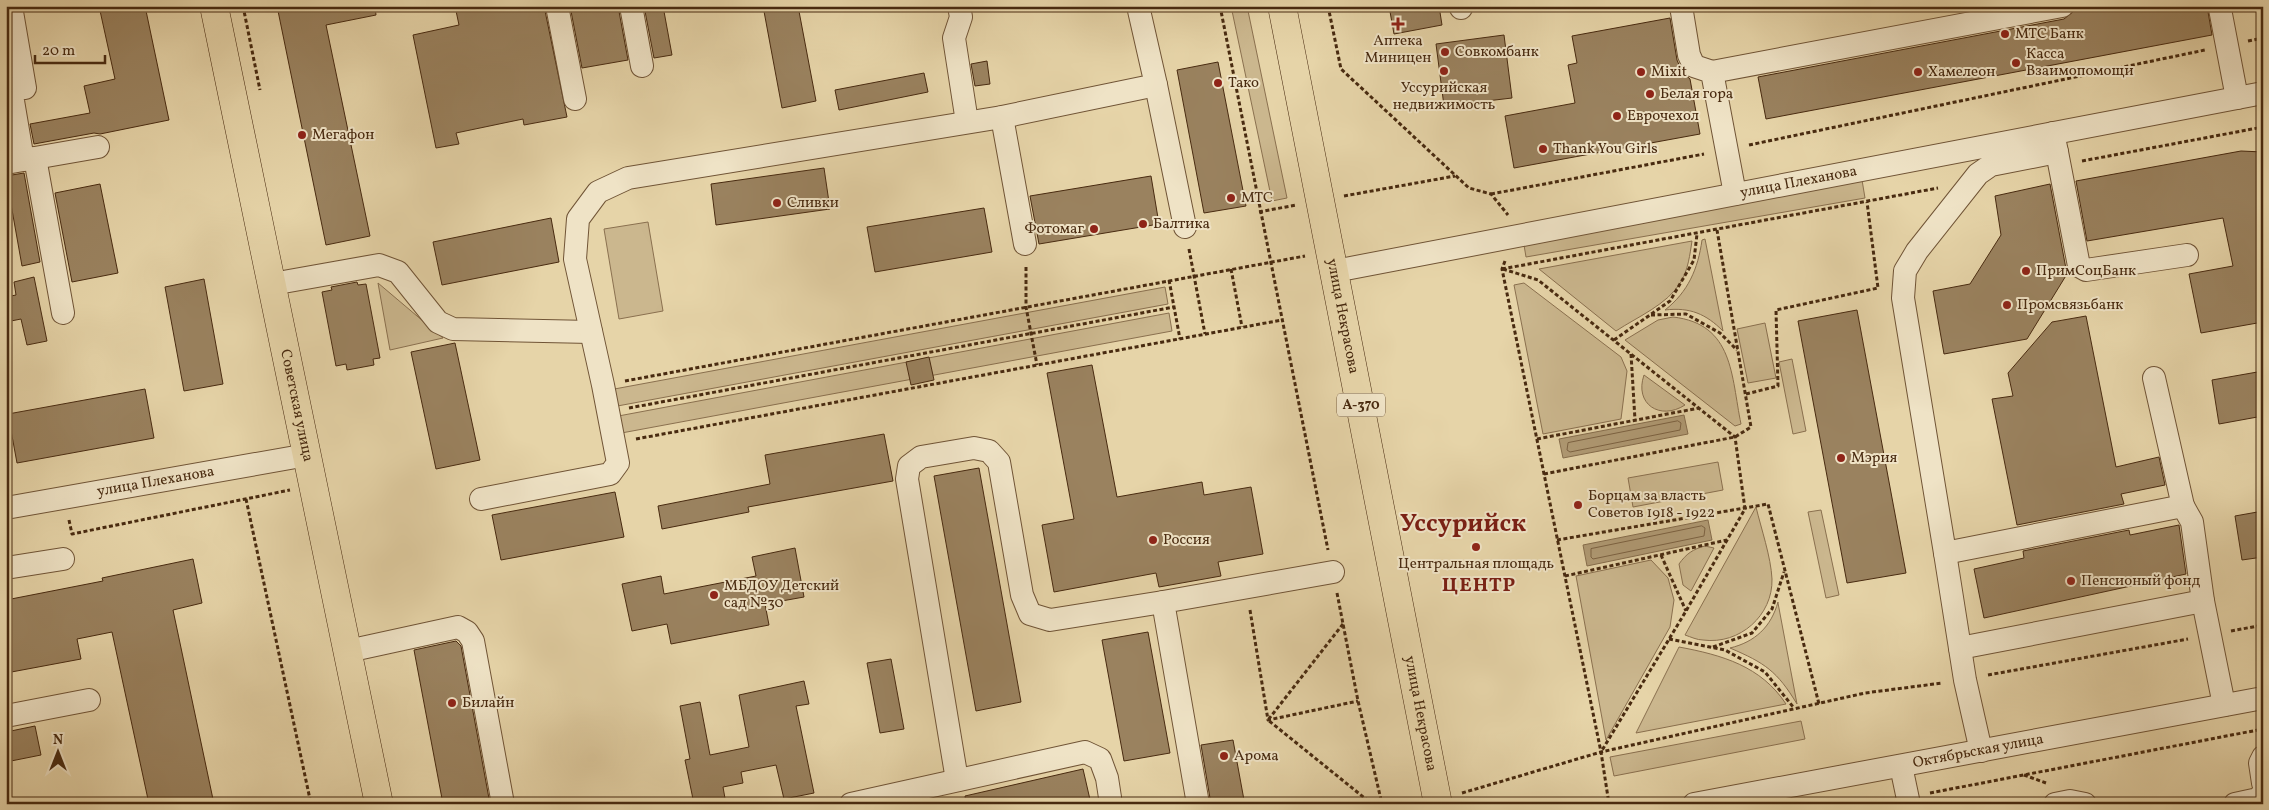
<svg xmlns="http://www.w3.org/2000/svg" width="2269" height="810" font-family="Vollkorn,serif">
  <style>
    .green { fill: #cbb78e; stroke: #8a704f }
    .water { fill: #b09a74; stroke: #866d4c }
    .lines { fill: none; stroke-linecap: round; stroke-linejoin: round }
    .shore { stroke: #7c6242; stroke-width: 1 }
    .building { fill: #9a825f; stroke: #482a10 }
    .minor-casing { stroke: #705436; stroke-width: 24 }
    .major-casing { stroke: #482a10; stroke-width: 29 }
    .path { stroke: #482a10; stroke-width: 3; stroke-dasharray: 4 2.5; stroke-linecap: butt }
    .minor { stroke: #efe3c6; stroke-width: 22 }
    .major { stroke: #e6d4a8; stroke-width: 28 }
    .poi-dot { fill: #8f2418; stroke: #efe3c6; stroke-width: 2 }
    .labels { text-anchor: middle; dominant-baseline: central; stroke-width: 4; stroke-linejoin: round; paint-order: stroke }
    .shield { fill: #efe3c6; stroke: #7a6247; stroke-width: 1 }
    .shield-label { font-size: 14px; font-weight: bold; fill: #482a10 }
    .poi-label { font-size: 15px; fill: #482a10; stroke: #efe3c6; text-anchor: start }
    .street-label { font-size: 15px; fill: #482a10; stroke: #efe3c6 }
    .district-label { font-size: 20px; font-weight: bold; letter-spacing: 1px; fill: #7a1f14; stroke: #efe3c6 }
    .town-label { font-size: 25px; font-weight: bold; fill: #7a1f14; stroke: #efe3c6 }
  </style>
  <rect width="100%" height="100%" fill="#e6d4a8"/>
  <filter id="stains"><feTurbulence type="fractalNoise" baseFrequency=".004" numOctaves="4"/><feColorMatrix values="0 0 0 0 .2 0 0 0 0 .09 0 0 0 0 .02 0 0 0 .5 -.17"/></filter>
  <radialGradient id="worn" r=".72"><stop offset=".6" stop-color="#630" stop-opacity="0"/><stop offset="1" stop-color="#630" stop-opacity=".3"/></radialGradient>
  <!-- green -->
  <g class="green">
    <path d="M1231 6H1247L1287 198 1272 201Z"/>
    <path d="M1862 180 1865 198 1526 257 1523 239Z"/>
    <path d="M648 222 663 311 619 319 604 229Z"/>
    <path d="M1705 239 1723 331C1706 314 1690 307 1665 310 1688 292 1698 269 1702 240Z"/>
    <path d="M1692 241C1690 254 1688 270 1681 282 1667 305 1637 317 1616 331L1539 269Z"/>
    <path d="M378 283 443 338 390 350Z"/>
    <path d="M1524 283 1621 357 1627 371 1621 419 1543 434 1514 285Z"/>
    <path d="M1165 287 1168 304 612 407 609 390Z"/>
    <path d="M1169 313 1172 331 616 434 613 417Z"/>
    <path d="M1673 317C1734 324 1731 376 1741 424L1735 426 1625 340 1658 320Z"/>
    <path d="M1765 323 1776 378 1748 383 1737 329Z"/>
    <path d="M1792 359 1806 431 1793 434 1779 362Z"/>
    <path d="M1644 375 1685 405C1660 421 1634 404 1644 375Z"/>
    <path d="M1718 462 1723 490 1633 507 1628 478Z"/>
    <path d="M1756 507C1761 528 1771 557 1772 579 1773 615 1740 645 1703 640 1697 640 1691 637 1685 635Z"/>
    <path d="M1821 510 1839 595 1826 598 1808 512Z"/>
    <path d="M1705 546 1714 548 1691 591 1683 585 1679 564C1686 554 1693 549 1705 546Z"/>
    <path d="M1651 560 1668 578 1674 600 1670 627 1606 740 1576 576Z"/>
    <path d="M1778 602V603L1797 704C1777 671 1765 663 1730 648 1755 642 1771 627 1778 602Z"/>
    <path d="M1679 647C1722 655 1761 666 1786 704L1636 733Z"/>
    <path d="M1801 721 1805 739 1614 776 1610 757Z"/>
  </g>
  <!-- water -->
  <g class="water">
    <path d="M1684 415 1688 434 1563 458 1559 439Z"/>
    <path d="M1708 520 1712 540 1587 566 1583 545Z"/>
  </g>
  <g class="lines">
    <!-- shore -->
    <g class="shore">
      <path d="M1678 421 1681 423 1680 430 1570 452 1567 450 1568 443Z"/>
      <path d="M1702 526 1705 528 1704 536 1593 559 1591 557V549Z"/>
    </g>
  </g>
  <!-- building -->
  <g class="building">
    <path d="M99 6H145L169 120 100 134 94 133 34 144 30 124 90 113 84 86 115 79Z"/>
    <path d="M277 6H375L376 15 326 25 370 236 326 245Z"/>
    <path d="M455 6H544L567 117 524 125 523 119 456 133 459 144 436 148 413 35 459 25Z"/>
    <path d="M570 6H618L628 60 582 68Z"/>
    <path d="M644 6H663L672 55 654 58Z"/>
    <path d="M763 6H798L816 101 782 108Z"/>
    <path d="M1389 6H1439L1442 25 1394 34Z"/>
    <path d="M2100 6H2207L2212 35 1766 119 1758 77 2064 19 2074 11Z"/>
    <path d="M1670 18 1677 60 1682 72 1690 79 1700 134 1514 168 1505 116 1575 103 1568 65 1577 63 1572 36Z"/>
    <path d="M1504 35 1512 98 1444 106 1436 44Z"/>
    <path d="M987 61 990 84 975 86 971 64Z"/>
    <path d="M1218 62 1246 206 1204 213 1177 70Z"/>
    <path d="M924 73 928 92 839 110 835 90Z"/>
    <path d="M2241 151 2263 152V322L2201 333 2189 274 2233 266 2223 218 2087 241 2076 181Z"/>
    <path d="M824 168 830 209 716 225 711 184Z"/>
    <path d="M24 173 40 262 22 266 6 176Z"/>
    <path d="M1151 176 1159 224 1039 244 1030 196Z"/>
    <path d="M100 184 118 273 72 282 55 193Z"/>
    <path d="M2050 184 2067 274 2027 339 1944 354 1933 291 1970 284 2001 235 1995 196Z"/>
    <path d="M984 208 992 252 875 272 867 227Z"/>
    <path d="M551 218 559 262 442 285 433 242Z"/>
    <path d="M34 277 47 341 27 345 21 319 6 322V297L16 295 14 282Z"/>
    <path d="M204 279 223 384 184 391 165 287Z"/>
    <path d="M357 282 358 285 366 284 380 358 373 359 374 365 347 370 346 364 336 366 322 292 332 290 331 287Z"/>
    <path d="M1857 310 1906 573 1847 583 1798 321Z"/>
    <path d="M2086 316 2116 467 2159 457 2165 485 2121 494 2124 504 2017 525 1992 399 2013 396 2008 373 2052 322Z"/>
    <path d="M455 343 480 460 436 469 411 352Z"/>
    <path d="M929 357 934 380 911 385 906 362Z"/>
    <path d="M1092 365 1117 497 1202 482 1204 495 1251 487 1263 554 1218 562 1221 576 1159 587 1156 573 1054 592 1042 525 1074 519 1047 373Z"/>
    <path d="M2263 371V416L2219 424 2212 380Z"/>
    <path d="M145 389 154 438 17 463 8 414Z"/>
    <path d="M884 434 893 481 748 507 749 512 662 529 658 506 770 484 765 455Z"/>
    <path d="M979 468 1021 702 976 711 934 476Z"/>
    <path d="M615 492 624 537 501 560 492 515Z"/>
    <path d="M2263 511V557L2242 560 2235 516Z"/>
    <path d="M2179 525 2186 574 1984 618 1974 569 2024 558 2023 551 2129 530 2130 535Z"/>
    <path d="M795 548 804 597 765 604 769 625 671 644 667 624 632 631 622 584 661 576 664 594 756 576 752 557Z"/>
    <path d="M193 559 202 603 173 610 214 804H149L112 632 77 639 81 659 6 673V600L103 581 102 578Z"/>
    <path d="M1148 632 1170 753 1124 761 1102 640Z"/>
    <path d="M456 641 461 646 490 804H443L414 650Z"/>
    <path d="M891 659 904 729 880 733 867 663Z"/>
    <path d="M804 681 809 704 796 706 814 793 784 799 776 765 741 772 743 783 723 787 726 804H694L685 760 690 759 680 706 700 702 710 755 749 747 739 695Z"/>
    <path d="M35 726 41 755 6 762V732Z"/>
    <path d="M1233 740 1244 800 1211 804 1201 745Z"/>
    <path d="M1083 769 1091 804H966L965 796Z"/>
  </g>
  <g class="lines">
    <!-- minor casing -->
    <g class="minor-casing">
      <g id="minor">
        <path d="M11 6 25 88 11 89 23 160"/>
        <path d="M557 6 575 99"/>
        <path d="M631 6 642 66"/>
        <path d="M959 6 961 17 954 38 967 122"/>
        <path d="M1461 6V8"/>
        <path d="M1681 6 1689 55 1694 66 1712 72 1735 194"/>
        <path d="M2220 9 2237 98"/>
        <path d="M1712 72 2062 6"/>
        <path d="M1156 85 1185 227"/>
        <path d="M1002 117 1025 244"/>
        <path d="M2053 133 2057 152 1991 165 1978 174 1917 251 1905 271 1903 298 1945 553 2183 506 2192 522 2203 601 2224 705"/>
        <path d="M2057 152 2079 266 2086 270 2187 255"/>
        <path d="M35 158 63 313"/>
        <path d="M6 163 98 147"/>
        <path id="s1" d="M1335 271 2263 93"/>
        <path d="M272 284 379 265 398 272 438 322 453 329 591 332"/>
        <path d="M2154 378 2183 506"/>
        <path d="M481 499 610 474 618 463 603 385 575 259 578 219 598 192 628 178 1002 117 1156 85 1138 6"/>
        <path id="s2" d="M6 508 307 455"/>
        <path d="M1945 553 1965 680 1981 751"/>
        <path d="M6 568 63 559"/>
        <path d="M1960 648 2203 601"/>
        <path d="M348 651 458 627 467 632 473 641 503 804"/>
        <path d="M6 716 89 700"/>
        <path d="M2263 757 2260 763 2263 783"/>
        <path d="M1901 766 1909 804"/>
        <path d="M957 780 907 479 909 466 921 457 974 448 989 451 999 462 1022 595 1030 614 1050 620 1163 602"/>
        <path d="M851 804 1085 752 1100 759 1107 778 1111 804"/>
        <path d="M1198 804 1163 602 1333 572"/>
        <path id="s3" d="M1694 804 2263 698"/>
        <path d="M2055 804 2070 801 2085 804"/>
        <path d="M2235 804 2258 799 2263 793"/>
      </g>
    </g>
    <!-- major casing -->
    <g class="major-casing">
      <g id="major">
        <path id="s4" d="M214 6 379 804"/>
        <path id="s5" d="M1282 6 1438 804"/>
      </g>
    </g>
    <!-- path -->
    <g class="path">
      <path d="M243 6 260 90"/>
      <path d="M1220 6 1328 550"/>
      <path d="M1328 6 1341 69 1469 188 1491 194 1508 215"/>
      <path d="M2248 41 2263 38"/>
      <path d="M1749 145 2205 50"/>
      <path d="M2082 161 2263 127"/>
      <path d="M1491 194 1704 154"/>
      <path d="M1344 196 1455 176"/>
      <path d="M1259 212 1296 205"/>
      <path d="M1189 249 1205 334"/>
      <path d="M1505 261 1502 269 1601 752 1609 804"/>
      <path d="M1026 267V307L1037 365"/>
      <path d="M1231 269 1242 327"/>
      <path d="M1502 269 1938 188"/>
      <path d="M1503 269 1538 280 1735 437 1745 509 1686 611 1601 752"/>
      <path d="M1169 280 1180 339"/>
      <path d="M1651 315 1686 314 1720 333 1737 350"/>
      <path d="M1614 340 1670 301 1694 260 1697 234"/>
      <path d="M1631 354 1635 420"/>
      <path d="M625 381 1305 256"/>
      <path d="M1746 394 1778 386 1776 310 1878 288 1867 202"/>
      <path d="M629 408 1174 307"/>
      <path d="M636 439 1282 320"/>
      <path d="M1537 439 1699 408"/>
      <path d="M1544 474 1735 437 1751 427 1717 230"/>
      <path d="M246 499 311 804"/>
      <path d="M69 520 72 534 290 490"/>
      <path d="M1557 540 1768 504 1819 704"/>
      <path d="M1661 555 1686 611"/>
      <path d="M1565 576 1727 540"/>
      <path d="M1337 593 1358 701 1382 804"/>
      <path d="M1250 610 1268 720 1358 701"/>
      <path d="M1343 624 1268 720 1372 804"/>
      <path d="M2231 631 2263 625"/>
      <path d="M1669 639 1725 650 1765 672 1794 708"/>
      <path d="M1713 647 1752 633 1772 609 1784 572"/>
      <path d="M1988 675 2188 639"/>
      <path d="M2024 775 2046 783"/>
      <path d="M1462 793 1601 752 1865 693 1942 683"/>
      <path d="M1930 793 2263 729"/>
      <path d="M1876 804 1885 802"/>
    </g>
    <!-- minor -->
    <use href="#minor" class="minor"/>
    <!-- major -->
    <use href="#major" class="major"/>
  </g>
  <!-- markers -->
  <g class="poi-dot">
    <path d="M1395.5 16.5h5v5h5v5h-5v5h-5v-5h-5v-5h5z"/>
    <circle cx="2005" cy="34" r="5"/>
    <circle cx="1445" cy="52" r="5"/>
    <circle cx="2016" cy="63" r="5"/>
    <circle cx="1444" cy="71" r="5"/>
    <circle cx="1641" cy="72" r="5"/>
    <circle cx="1918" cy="72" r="5"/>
    <circle cx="1218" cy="83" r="5"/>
    <circle cx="1650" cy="94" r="5"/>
    <circle cx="1617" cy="116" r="5"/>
    <circle cx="302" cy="135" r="5"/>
    <circle cx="1543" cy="149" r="5"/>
    <circle cx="1231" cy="198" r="5"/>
    <circle cx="777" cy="203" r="5"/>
    <circle cx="1143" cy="224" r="5"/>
    <circle cx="1094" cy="229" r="5"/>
    <circle cx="2026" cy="271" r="5"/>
    <circle cx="2007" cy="305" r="5"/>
    <circle cx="1841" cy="458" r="5"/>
    <circle cx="1578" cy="505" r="5"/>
    <circle cx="1153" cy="540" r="5"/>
    <circle cx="1476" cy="547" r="5"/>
    <circle cx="2071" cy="581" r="5"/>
    <circle cx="714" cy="595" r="5"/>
    <circle cx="452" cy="703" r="5"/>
    <circle cx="1224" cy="756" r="5"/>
  </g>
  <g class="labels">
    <!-- shield labels -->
    <rect class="shield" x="1337" y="393.5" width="48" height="23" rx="4"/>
    <g class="shield-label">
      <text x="1361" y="405">А-370</text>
    </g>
    <!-- poi labels -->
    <g class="poi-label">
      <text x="2015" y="34">МТС Банк</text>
      <text x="1398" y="41" text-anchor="middle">Аптека<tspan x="1398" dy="17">Миницен</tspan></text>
      <text x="1455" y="52">Совкомбанк</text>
      <text x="2026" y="54">Касса<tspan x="2026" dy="17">Взаимопомощи</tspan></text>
      <text x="1651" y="72">Mixit</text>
      <text x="1928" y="72">Хамелеон</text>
      <text x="1228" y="83">Тако</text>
      <text x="1444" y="88" text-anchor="middle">Уссурийская<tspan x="1444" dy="17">недвижимость</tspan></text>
      <text x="1660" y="94">Белая гора</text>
      <text x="1627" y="116">Еврочехол</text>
      <text x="312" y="135">Мегафон</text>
      <text x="1553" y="149">Thank You Girls</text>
      <text x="1241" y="198">МТС</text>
      <text x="787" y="203">Сливки</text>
      <text x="1153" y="224">Балтика</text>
      <text x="1084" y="229" text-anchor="end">Фотомаг</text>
      <text x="2036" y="271">ПримСоцБанк</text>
      <text x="2017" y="305">Промсвязьбанк</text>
      <text x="1851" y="458">Мэрия</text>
      <text x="1588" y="496">Борцам за власть<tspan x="1588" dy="17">Советов 1918 - 1922</tspan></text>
      <text x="1163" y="540">Россия</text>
      <text x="1476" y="564" text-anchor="middle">Центральная площадь</text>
      <text x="2081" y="581">Пенсионый фонд</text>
      <text x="724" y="586">МБДОУ Детский<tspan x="724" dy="17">сад №30</tspan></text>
      <text x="462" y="703">Билайн</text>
      <text x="1234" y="756">Арома</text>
    </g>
    <!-- street labels -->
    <g class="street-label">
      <text stroke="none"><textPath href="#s1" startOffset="472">улица Плеханова</textPath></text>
      <text stroke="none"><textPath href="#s5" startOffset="316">улица Некрасова</textPath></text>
      <text stroke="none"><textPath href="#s4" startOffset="408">Советская улица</textPath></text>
      <text stroke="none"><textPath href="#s2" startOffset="152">улица Плеханова</textPath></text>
      <text stroke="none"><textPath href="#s5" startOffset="721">улица Некрасова</textPath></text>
      <text stroke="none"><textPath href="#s3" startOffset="289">Октябрьская улица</textPath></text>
    </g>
    <!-- district labels -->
    <g class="district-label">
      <text x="1479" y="586">ЦЕНТР</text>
    </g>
    <!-- town labels -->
    <g class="town-label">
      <text x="1463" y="524">Уссурийск</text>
    </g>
  </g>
  <!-- margin -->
  <rect width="2269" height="810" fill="none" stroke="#e6d4a8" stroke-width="25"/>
  <rect x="8" y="8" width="2254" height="795" fill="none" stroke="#482a10" stroke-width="2.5"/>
  <rect x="12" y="12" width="2244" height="785" fill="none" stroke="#482a10"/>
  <!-- north arrow -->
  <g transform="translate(58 752)" stroke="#efe3c6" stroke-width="4" paint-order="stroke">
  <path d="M0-4L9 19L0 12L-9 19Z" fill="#482a10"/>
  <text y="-8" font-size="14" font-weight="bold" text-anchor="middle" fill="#482a10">N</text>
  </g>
  <!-- scale -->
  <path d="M35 55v8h70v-8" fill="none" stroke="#482a10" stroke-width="2.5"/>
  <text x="42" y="55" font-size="15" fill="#482a10" stroke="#efe3c6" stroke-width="4" paint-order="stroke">20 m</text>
  <rect width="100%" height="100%" filter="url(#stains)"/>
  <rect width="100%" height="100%" fill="url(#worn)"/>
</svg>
